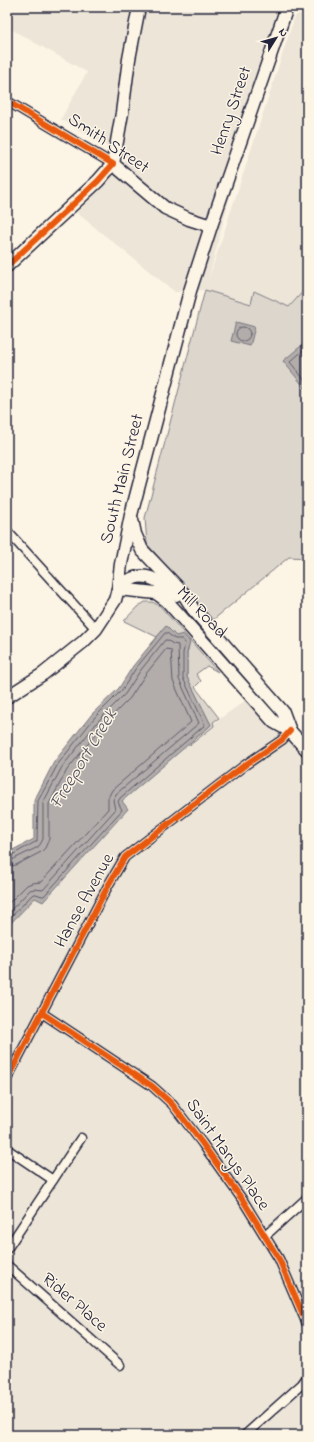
<svg xmlns="http://www.w3.org/2000/svg" width="314" height="1442" font-family="'Indie Flower',sans-serif">
  <style>
    .built { fill: #ece5d8 }
    .green { fill: #dcd6cc; stroke: #7f7c84 }
    .water { fill: #b2adab; stroke: #78757e }
    .lines { fill: none; stroke-linecap: round; stroke-linejoin: round }
    .shore { stroke: #5c5a68; stroke-width: 1 }
    .street-casing { stroke: #22223b; stroke-width: 11 }
    .secondary-casing { stroke: #22223b; stroke-width: 15 }
    .street { stroke: #fcf5e5; stroke-width: 8 }
    .secondary { stroke: #fcf5e5; stroke-width: 12 }
    .cycleway-casing { stroke: #fcf5e5; stroke-width: 8 }
    .cycleway { stroke: #e8590c; stroke-width: 6 }
    .labels { text-anchor: middle; dominant-baseline: central; stroke-width: 3; stroke-linejoin: round; paint-order: stroke }
    .street-label { font-size: 18px; fill: #22223b; stroke: #fcf5e5 }
    .water-label { font-size: 19px; font-style: italic; fill: #545362; stroke: #fcf5e5 }
  </style>
  <rect width="100%" height="100%" fill="#fcf5e5"/>
  <filter id="ink" filterUnits="userSpaceOnUse"><feTurbulence type="fractalNoise" baseFrequency=".025" numOctaves="2"/><feDisplacementMap in="SourceGraphic" scale="8" xChannelSelector="R" yChannelSelector="G"/><feConvolveMatrix kernelMatrix="1 2 1 2 8 2 1 2 1" color-interpolation-filters="sRGB"/></filter>
  <g filter="url(#ink)">
    <!-- built -->
    <g class="built">
      <path d="M7 7H278L208 281 295 16 307 10V287L289 307 254 291 251 304 205 290 175 292 77 213 127 158 61 119 87 72 7 27Z"/>
      <path d="M249 698 307 760V1435H7V927L35 897 43 902 128 809 122 801 211 725Z"/>
    </g>
    <!-- green -->
    <g class="green">
      <path d="M307 287V558L289 557 213 620 147 544 145 518 205 290 251 304 254 291 289 307Z"/>
      <path d="M145 602H152L160 606 218 672 207 666 196 674 201 681 195 687 219 718 213 722 214 726 190 745V743L211 725 187 677V653L190 641 176 636 166 626 157 637 124 621 137 607Z"/>
    </g>
    <!-- water -->
    <g class="water">
      <path d="M236 322 255 327 250 346 231 341Z"/>
      <path d="M307 341V386L305 388 283 361Z"/>
      <path d="M166 626 176 636 183 634 190 642 187 653V677L211 725 122 801 128 809 43 902 35 898 7 927V853L34 839V801L54 762 92 714 119 688 133 666Z"/>
    </g>
    <g class="lines">
      <!-- shore -->
      <g class="shore">
        <circle cx="243" cy="334" r="7"/>
        <path d="M307 347 290 362 307 383"/>
        <path d="M7 856H10L37 841 38 801 58 764 95 717 122 690 136 668 165 633H167L175 639H182L185 643 183 653V678L205 725 120 798 118 802 122 810 44 896H42L36 894H33L7 921"/>
        <path d="M7 861 12 860 38 847 41 843 43 839V803L62 767 99 720 125 694 140 671 165 640H167L173 644 178 645 179 679 199 723 116 794 113 800 115 810 43 890 34 889 30 890 7 914"/>
        <path d="M7 867 16 865 41 852 45 848 49 839V804L67 770 104 724 130 698 145 675 166 649 171 650 173 681 191 722 112 790 108 798V809L41 882 32 883 27 885 7 905"/>
      </g>
      <!-- street casing -->
      <g class="street-casing">
        <g id="street">
          <path d="M7 101 113 164"/>
          <path d="M7 531 96 629"/>
          <path d="M42 1013 152 1086 172 1104 202 1143 244 1202 279 1259 307 1324"/>
          <path d="M7 1079 109 884 125 857 245 765 282 740 290 731"/>
          <path d="M7 1149 53 1180"/>
          <path d="M265 1236 307 1198"/>
          <path d="M7 1249 81 1138"/>
          <path d="M7 1265 120 1365"/>
          <path d="M245 1435 302 1384 307 1377"/>
        </g>
      </g>
      <!-- secondary casing -->
      <g class="secondary-casing">
        <g id="secondary">
          <path d="M113 164 122 113 129 59 139 7"/>
          <path d="M113 164 165 208 189 219 211 226"/>
          <path d="M7 266 98 181 113 164"/>
          <path d="M132 520 135 534 142 550 183 593 193 609 283 712 290 731"/>
          <path d="M118 589 156 593 167 601 274 722 290 731 307 750"/>
          <path d="M118 589C123 585 128 580 134 578 150 572 164 585 176 595"/>
          <path d="M7 697 43 674 83 642 96 629 115 600 118 589 121 564 131 515 190 291 211 226 287 7"/>
        </g>
      </g>
      <!-- street -->
      <use href="#street" class="street"/>
      <!-- secondary -->
      <use href="#secondary" class="secondary"/>
      <!-- cycleway casing -->
      <g class="cycleway-casing">
        <g id="cycleway">
          <path d="M7 101 113 164 98 181 7 266"/>
          <path d="M42 1013 152 1086 172 1104 202 1143 244 1202 279 1259 307 1324"/>
          <path d="M7 1079 109 884 125 857 245 765 282 740 290 731"/>
        </g>
      </g>
      <!-- cycleway -->
      <use href="#cycleway" class="cycleway"/>
    </g>
  </g>
  <g class="labels">
    <!-- street labels -->
    <g class="street-label">
      <text transform="translate(232 111) rotate(-71)">Henry Street</text>
      <text transform="translate(108 144) rotate(34)">Smith Street</text>
      <text transform="translate(123 479) rotate(-76)">South Main Street</text>
      <text transform="translate(201 613) rotate(46)">Mill Road</text>
      <text transform="translate(85 901) rotate(-61)">Hanse Avenue</text>
      <text transform="translate(227 1155) rotate(55)">Saint Marys Place</text>
      <text transform="translate(74 1303) rotate(41)">Rider Place</text>
    </g>
    <!-- water labels -->
    <g class="water-label">
      <text transform="translate(84 759) rotate(-59)">Freeport Creek</text>
    </g>
  </g>
  <!-- margin -->
  <rect width="314" height="1442" fill="none" stroke="#fcf5e5" stroke-width="24"/>
  <rect x="12" y="12" width="290" height="1418" fill="none" stroke="#22223b" stroke-width="1.5" filter="url(#ink)"/>
  <!-- north arrow -->
  <g transform="translate(276 38) rotate(53)" stroke="#fcf5e5" stroke-width="3" paint-order="stroke">
  <path d="M0-3L7 15L0 10L-7 15Z" fill="#22223b"/>
  <text y="-6" font-size="11" font-weight="bold" text-anchor="middle" fill="#22223b">N</text>
  </g>
</svg>
